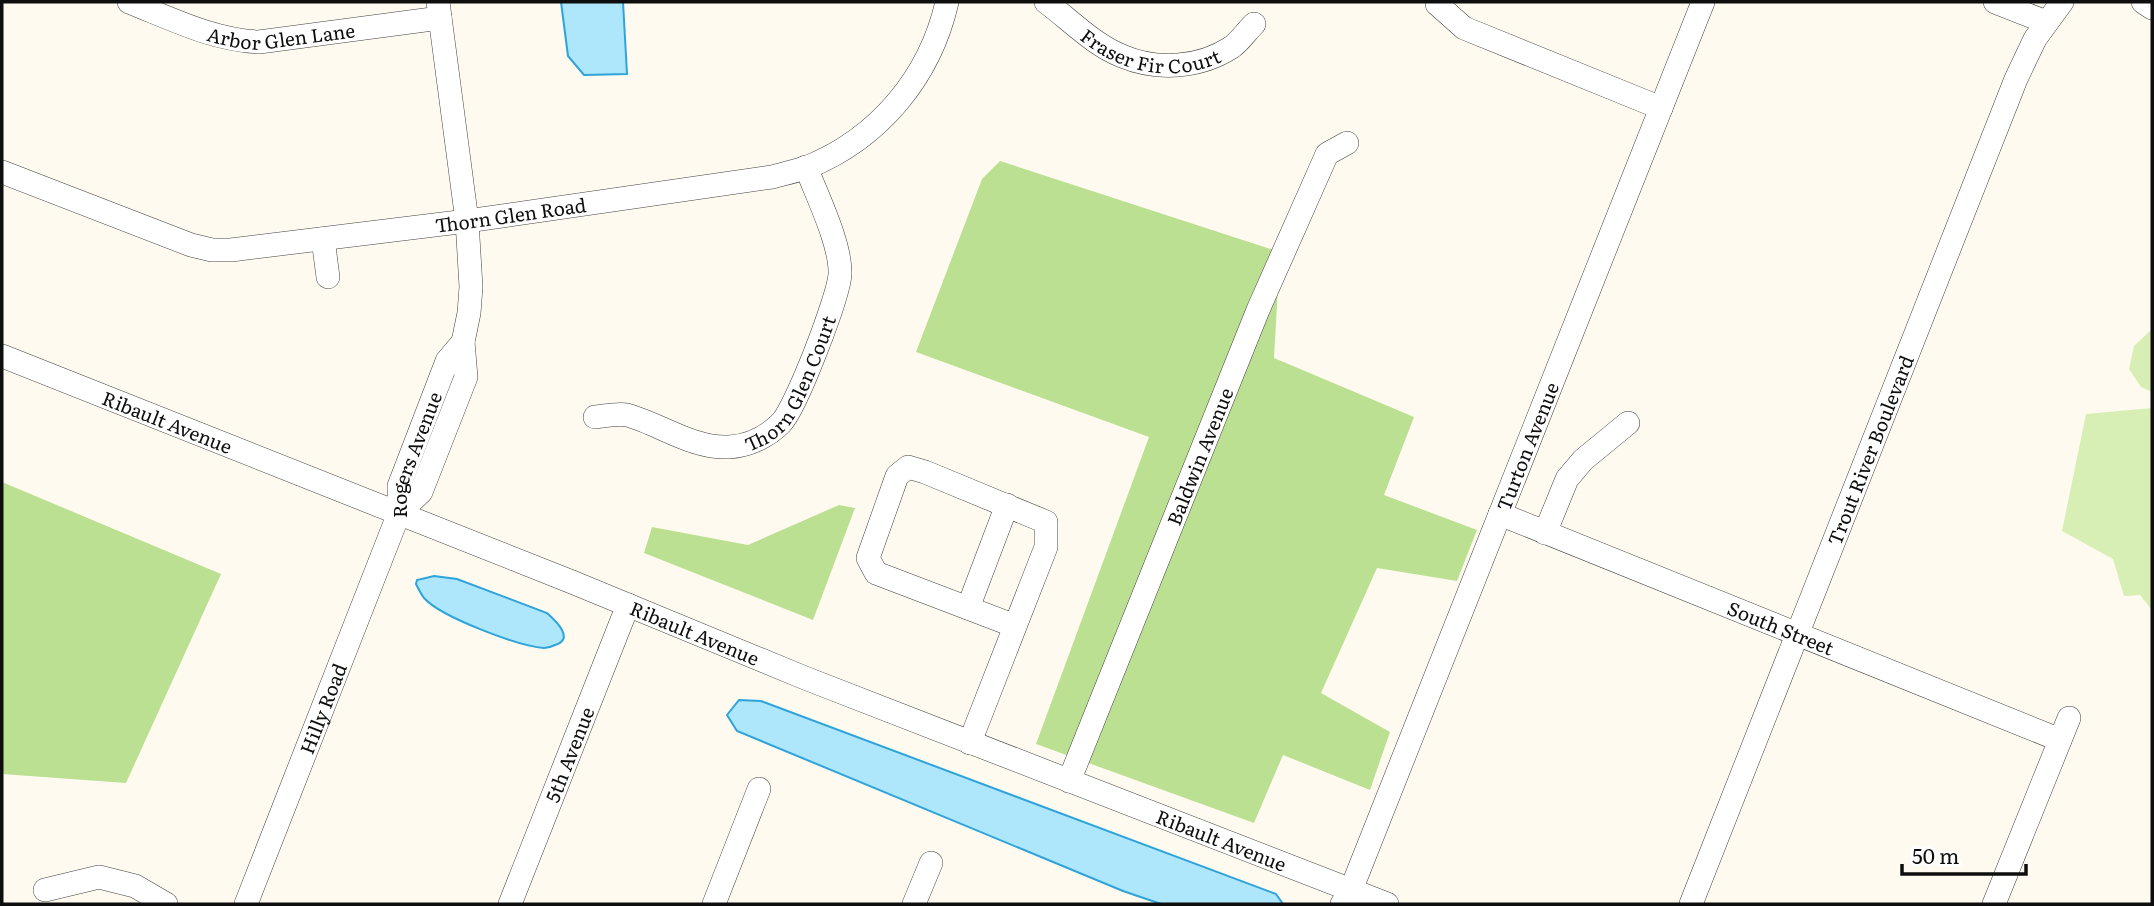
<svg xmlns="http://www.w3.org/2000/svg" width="2154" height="906" font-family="Literata,serif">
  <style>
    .green { fill: #d7eeb4 }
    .forest { fill: #bce092 }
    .water { fill: #aee6fc; stroke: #2ea4da; stroke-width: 2 }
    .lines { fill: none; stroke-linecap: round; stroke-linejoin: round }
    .minor-casing { stroke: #414141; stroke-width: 24 }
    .minor { stroke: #fff; stroke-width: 23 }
    .labels { text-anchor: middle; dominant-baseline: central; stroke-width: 7; stroke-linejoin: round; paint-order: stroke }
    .street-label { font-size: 19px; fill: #0e0e0e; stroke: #fff }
  </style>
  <rect width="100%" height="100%" fill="#fffaef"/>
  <!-- green -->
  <g class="green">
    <path d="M2152 329V392L2141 387 2129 369 2134 346Z"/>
    <path d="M2152 408V610L2140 595 2124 596 2113 559 2062 531 2086 414Z"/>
  </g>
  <!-- forest -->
  <g class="forest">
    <path d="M1000 161 1280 252 1274 358 1414 417 1384 495 1477 530 1457 581 1377 568 1321 693 1390 732 1370 790 1283 755 1254 823 1036 744 1149 437 916 352 982 179Z"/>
    <path d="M2 482 221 574 126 783 2 774Z"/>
    <path d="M839 505 855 508 813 620 644 553 652 527 748 545Z"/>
  </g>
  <!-- water -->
  <g class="water">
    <path d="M561 2H623L627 74 584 75 568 56Z"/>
    <path d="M434 576 457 579 547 613C556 621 575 639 555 645 551 647 548 648 544 648 518 646 441 617 424 598 421 594 418 588 416 584L417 580Z"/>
    <path d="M739 700 761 701 1276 894 1283 904H1161L1123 891 737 731 727 715Z"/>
  </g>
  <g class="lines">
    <!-- minor casing -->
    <g class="minor-casing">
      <g id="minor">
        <path id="s1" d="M129 2C172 19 213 40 259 42L440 18"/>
        <path id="s2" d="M1046 2C1070 20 1094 45 1122 56 1157 71 1200 68 1232 47 1240 41 1247 31 1254 24"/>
        <path d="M1995 2 2046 22"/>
        <path d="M2143 2 2152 8"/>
        <path d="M1437 4 1464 28 1661 108"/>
        <path id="s3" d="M2 172 191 245 212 250H231L467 221 772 177C783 174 796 171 808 167 879 138 930 77 947 2"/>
        <path d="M323 239 328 277"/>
        <path id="s4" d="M2 356 572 582 805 678 1387 904"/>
        <path id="s5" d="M595 417C605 416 618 413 627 415 660 424 693 449 729 447 748 446 767 437 781 423 796 408 839 296 840 274 841 244 817 196 806 167"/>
        <path d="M399 513 421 492 466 377 463 342 469 313 471 287 467 221 438 2"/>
        <path id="s6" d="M1500 514 2060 740"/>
        <path d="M1545 533 1567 479 1583 460 1628 423"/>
        <path d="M968 608 1007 505"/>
        <path d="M970 743 975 729 1046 547V522L925 472 908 467 897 476 868 558 876 573 1015 626"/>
        <path id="s7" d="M1069 781 1258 310 1327 154 1347 143"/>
        <path d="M45 890 99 877 135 886 166 904"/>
        <path id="s8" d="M246 904 399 513V486L447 361 463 342"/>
        <path id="s9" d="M510 904 628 605"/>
        <path d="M714 904 759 789"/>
        <path d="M914 904 931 863"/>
        <path id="s10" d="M1342 904 1351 890 1703 2"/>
        <path id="s11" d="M1691 904 2016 79 2035 39 2062 2"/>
        <path d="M1994 904 2069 718"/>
      </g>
    </g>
    <!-- minor -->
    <use href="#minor" class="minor"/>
  </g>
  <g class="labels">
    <!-- street labels -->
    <g class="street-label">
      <text stroke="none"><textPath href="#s1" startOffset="159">Arbor Glen Lane</textPath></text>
      <text stroke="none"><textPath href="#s2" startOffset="121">Fraser Fir Court</textPath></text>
      <text stroke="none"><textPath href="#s3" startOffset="525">Thorn Glen Road</textPath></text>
      <text stroke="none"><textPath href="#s5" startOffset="236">Thorn Glen Court</textPath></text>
      <text stroke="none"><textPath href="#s4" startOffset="178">Ribault Avenue</textPath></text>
      <text stroke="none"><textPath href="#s8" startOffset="481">Rogers Avenue</textPath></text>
      <text stroke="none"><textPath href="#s10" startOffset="494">Turton Avenue</textPath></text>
      <text stroke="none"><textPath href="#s11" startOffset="488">Trout River Boulevard</textPath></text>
      <text stroke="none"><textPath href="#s7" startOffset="350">Baldwin Avenue</textPath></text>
      <text stroke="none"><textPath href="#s6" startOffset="303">South Street</textPath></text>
      <text stroke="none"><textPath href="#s4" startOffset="746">Ribault Avenue</textPath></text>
      <text stroke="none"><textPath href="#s8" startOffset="210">Hilly Road</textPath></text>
      <text stroke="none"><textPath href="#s9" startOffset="161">5th Avenue</textPath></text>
      <text stroke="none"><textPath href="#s4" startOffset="1312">Ribault Avenue</textPath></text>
    </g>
  </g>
  <!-- border -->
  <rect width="2154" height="906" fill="none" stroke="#0e0e0e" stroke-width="7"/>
  <!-- scale -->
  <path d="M1902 864v10h124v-10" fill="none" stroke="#0e0e0e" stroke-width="3.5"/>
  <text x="1912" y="864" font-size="21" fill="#0e0e0e" stroke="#ffffff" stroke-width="5" paint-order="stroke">50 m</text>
</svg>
